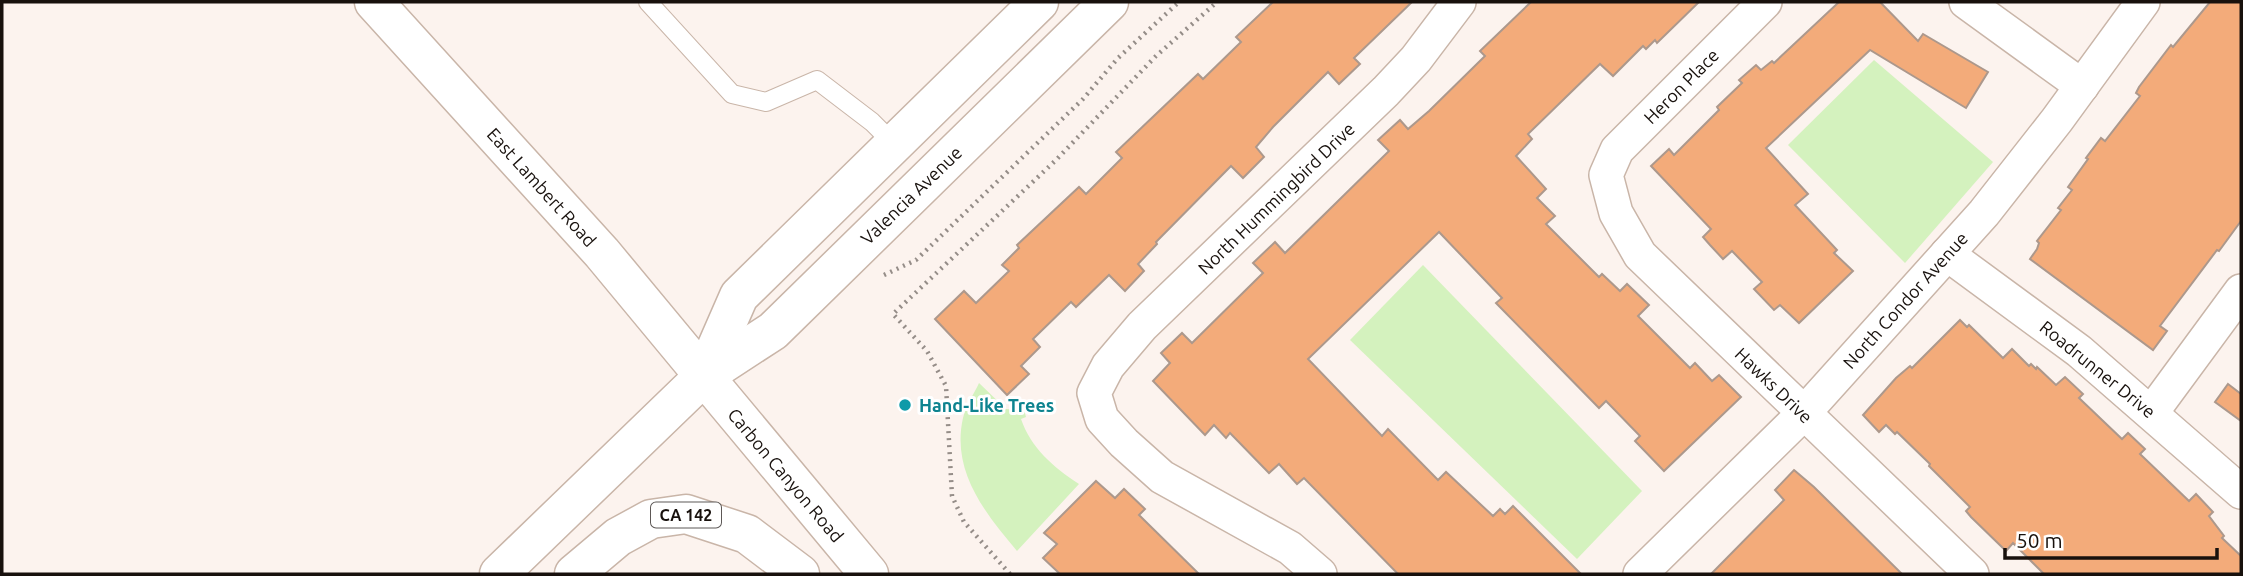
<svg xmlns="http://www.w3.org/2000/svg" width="2243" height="576" font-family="Ubuntu,sans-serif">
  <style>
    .green { fill: #d4f2be }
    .building { fill: #f3ab7a; stroke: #ac988c; stroke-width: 2 }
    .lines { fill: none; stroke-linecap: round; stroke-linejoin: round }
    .service-casing { stroke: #c9b5a8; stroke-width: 20 }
    .minor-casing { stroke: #c9b5a8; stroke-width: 36 }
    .tertiary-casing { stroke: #c9b5a8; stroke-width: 41 }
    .secondary-casing { stroke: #c9b5a8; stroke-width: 41 }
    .primary-casing { stroke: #c9b5a8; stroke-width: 41 }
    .path { stroke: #958d88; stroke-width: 4.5; stroke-dasharray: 2 5; stroke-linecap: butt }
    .service { stroke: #fff; stroke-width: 18 }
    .minor { stroke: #fff; stroke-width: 33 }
    .tertiary { stroke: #fff; stroke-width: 38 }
    .secondary { stroke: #fff; stroke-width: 38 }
    .primary { stroke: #fff; stroke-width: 38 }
    .culture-dot { fill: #0f9aa8; stroke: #fff; stroke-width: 2.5 }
    .labels { text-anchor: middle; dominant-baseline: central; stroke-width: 6; stroke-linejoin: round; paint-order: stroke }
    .shield { fill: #fff; stroke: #5d5856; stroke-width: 2 }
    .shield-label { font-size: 16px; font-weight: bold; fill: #18110d }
    .street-label { font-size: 18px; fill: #18110d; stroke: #fff }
    .culture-label { font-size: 18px; font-weight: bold; fill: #0d838f; stroke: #fff; text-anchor: start }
  </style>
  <rect width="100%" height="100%" fill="#fcf3ee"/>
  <!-- green -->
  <g class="green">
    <path d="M1874 60 1993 162 1905 263 1788 145Z"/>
    <path d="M1423 265 1642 491 1577 559 1350 340Z"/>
    <path d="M979 383 1006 409 1024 410 1026 417 1021 419C1031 448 1053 467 1079 484L1017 551C985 513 951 471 963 418 966 405 974 394 979 383Z"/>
  </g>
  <!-- building -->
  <g class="building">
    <path d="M1273 2H1412L1354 58 1360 64 1339 84 1328 72 1273 127 1256 147 1264 157 1243 178 1231 166 1156 242 1157 244 1138 264 1144 271 1125 291 1109 275 1076 307 1071 302 1033 339 1040 347 1021 366 1029 374 1007 395 935 319 964 291 976 303 1009 271 1002 265 1019 248 1017 245 1079 187 1086 194 1122 158 1116 152 1198 74 1203 79 1241 42 1236 37Z"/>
    <path d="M1531 2H1699L1657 43 1655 40 1646 49 1643 46 1613 76 1600 64 1528 134 1532 139 1516 156 1546 189 1537 198 1555 216 1546 224 1599 277 1602 274 1620 291 1627 284 1649 305 1638 316 1690 368 1695 363 1712 381 1719 375 1741 397 1664 471 1635 441 1640 436 1606 401 1599 408 1496 303 1502 298 1439 232 1308 359 1382 436 1388 429 1438 480 1446 472 1493 516 1500 509 1505 514 1513 506 1581 574H1398L1304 478 1297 484 1279 464 1269 473 1230 433 1226 438 1214 425 1205 435 1153 381 1170 363 1161 353 1182 333 1192 343 1263 273 1253 263 1275 242 1285 253 1389 151 1378 140 1400 120 1408 129 1429 111 1485 56 1480 51Z"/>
    <path d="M1839 2H1880L1918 41 1923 34 1988 72 1966 108 1870 50 1766 148 1808 194 1795 205 1837 250 1834 253 1853 271 1799 323 1780 305 1774 310 1754 289 1762 282 1732 251 1723 259 1710 245 1703 237 1711 229 1651 166 1669 149 1674 155 1719 110 1717 107 1742 83 1739 80 1756 65 1761 70 1772 61 1774 63Z"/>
    <path d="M2210 2H2241V221L2219 251 2217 250 2160 326 2167 331 2153 350 2030 259 2037 249 2039 243 2037 241 2061 210 2058 208 2072 190 2068 187 2088 159 2086 158 2101 138 2105 141 2140 96 2136 93 2139 87 2171 45 2173 47Z"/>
    <path d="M1960 320 1967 327 1969 325 2003 358 2012 349 2029 366 2031 364 2036 369 2037 367 2056 385 2065 377 2083 394 2079 398 2122 439 2128 433 2145 449 2140 454 2189 501 2196 494 2213 512 2209 516 2224 536 2222 538 2241 556V574H2044L2013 543 2006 551 1971 517 1966 511 1970 507 1929 466 1930 464 1897 432 1895 434 1886 425 1879 432 1863 415 1896 378 1910 366 1912 368Z"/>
    <path d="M2228 384 2241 394V421L2215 402Z"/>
    <path d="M1794 470 1814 487 1902 574H1711L1784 500 1775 490Z"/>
    <path d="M1096 481 1115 498 1124 489 1145 509 1139 515 1199 574H1060L1043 558 1057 544 1044 533Z"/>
  </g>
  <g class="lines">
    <!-- service casing -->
    <g class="service-casing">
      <path id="service" d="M648 2 732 94 766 102 817 80 872 122 893 143"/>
    </g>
    <!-- minor casing -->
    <g class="minor-casing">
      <g id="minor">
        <path d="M1765 2 1617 150 1606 175 1616 213 1640 255 1972 574"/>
        <path d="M1966 2 2082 86"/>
        <path d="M1947 254 2079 351 2241 492"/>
        <path d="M2152 412 2241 291"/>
        <path d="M1320 574 1290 548 1162 477 1124 443 1102 419 1094 393 1108 366 1142 326 1386 91 1416 59 1459 2"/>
        <path d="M1640 574 1803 414 1984 213 2057 120 2143 2"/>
      </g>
    </g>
    <!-- tertiary casing -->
    <g class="tertiary-casing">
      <g id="tertiary">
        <path d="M704 376 773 331 1109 2"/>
        <path d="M704 376 739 296 1039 2"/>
      </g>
    </g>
    <!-- secondary casing -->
    <g class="secondary-casing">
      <path id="secondary" d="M374 2 602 253 704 376"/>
    </g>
    <!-- primary casing -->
    <g class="primary-casing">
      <g id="primary">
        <path d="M499 574 704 376 869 574"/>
        <path d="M574 574 618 537 651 519 686 514 747 534 800 574"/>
      </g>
    </g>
    <!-- path -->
    <g class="path">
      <path d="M884 275 916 260 1083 99 1118 58 1179 2"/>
      <path d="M1010 574 964 522 952 496 946 386 927 351 893 314 1056 160 1156 56 1217 2"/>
    </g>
    <!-- service -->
    <use href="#service" class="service"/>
    <!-- minor -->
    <use href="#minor" class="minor"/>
    <!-- tertiary -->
    <use href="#tertiary" class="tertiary"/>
    <!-- secondary -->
    <use href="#secondary" class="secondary"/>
    <!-- primary -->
    <use href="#primary" class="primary"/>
  </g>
  <!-- markers -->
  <circle class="culture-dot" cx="905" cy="405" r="7"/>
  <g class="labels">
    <!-- shield labels -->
    <rect class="shield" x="651" y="502.5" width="70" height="25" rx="5"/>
    <g class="shield-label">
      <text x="686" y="515">CA 142</text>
    </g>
    <!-- street labels -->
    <g class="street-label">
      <text transform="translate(1681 86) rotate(-45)">Heron Place</text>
      <text transform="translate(542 187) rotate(48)">East Lambert Road</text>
      <text transform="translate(911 195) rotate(-44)">Valencia Avenue</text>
      <text transform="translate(1276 198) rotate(-44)">North Hummingbird Drive</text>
      <text transform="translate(1905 300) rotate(-48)">North Condor Avenue</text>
      <text transform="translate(2098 369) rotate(39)">Roadrunner Drive</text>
      <text transform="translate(1774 385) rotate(44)">Hawks Drive</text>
      <text transform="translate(786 475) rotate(50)">Carbon Canyon Road</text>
    </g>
    <!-- culture labels -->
    <g class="culture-label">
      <text x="919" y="405">Hand-Like Trees</text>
    </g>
  </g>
  <!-- border -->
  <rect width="2243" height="576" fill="none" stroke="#18110d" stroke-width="7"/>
  <!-- scale -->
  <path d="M2005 548v10h212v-10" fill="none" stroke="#18110d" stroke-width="3.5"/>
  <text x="2016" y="548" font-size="21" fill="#18110d" stroke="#ffffff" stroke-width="5" paint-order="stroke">50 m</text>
</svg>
